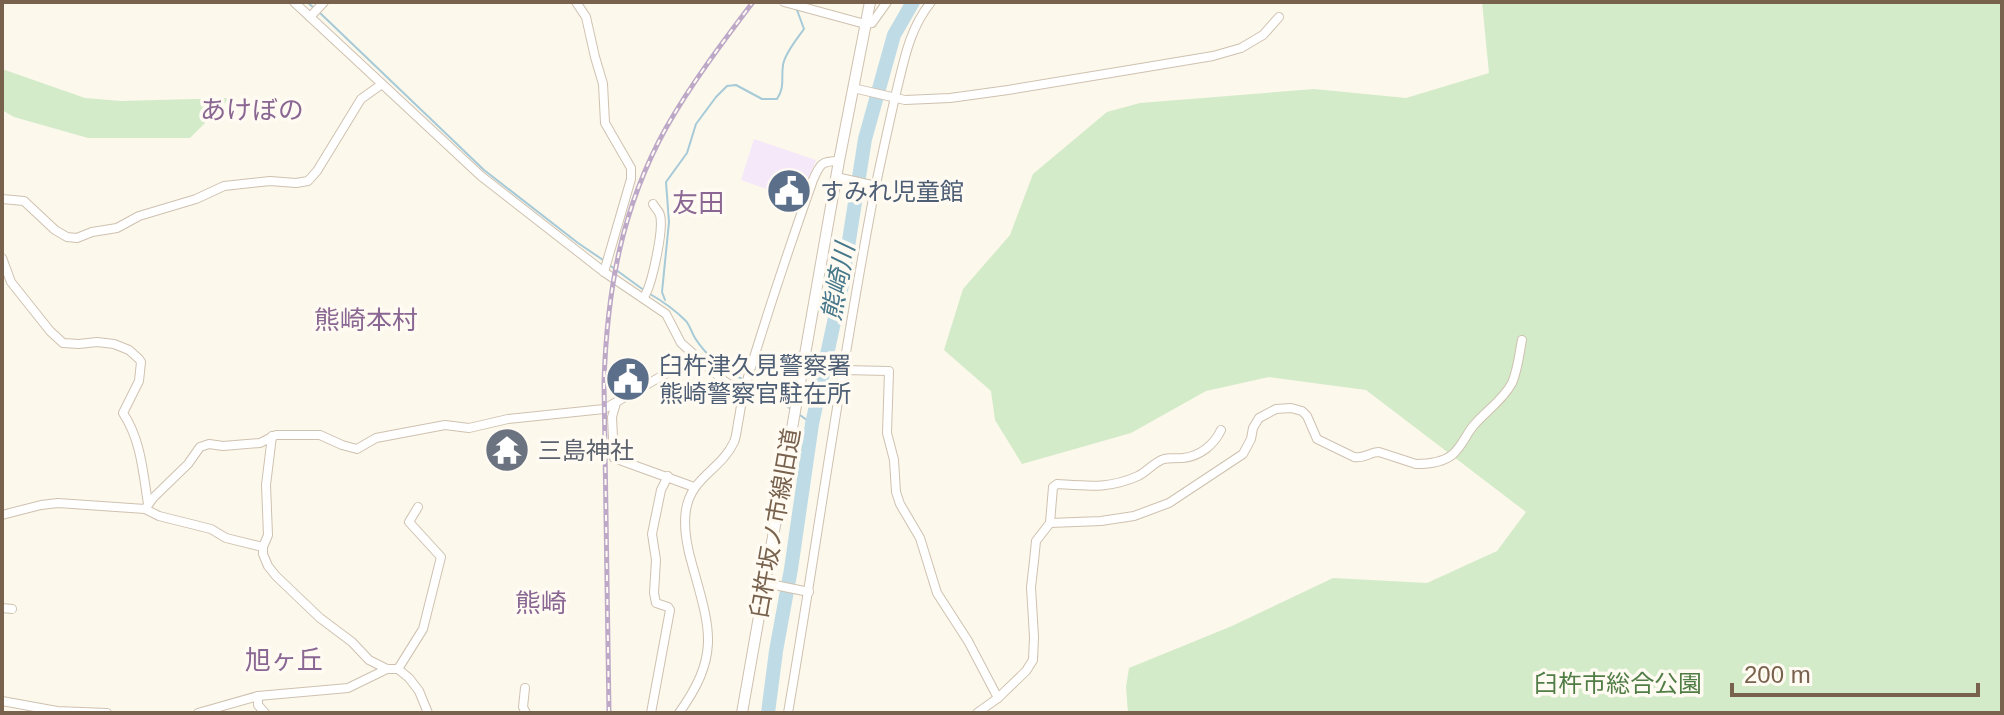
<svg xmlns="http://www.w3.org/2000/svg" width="2004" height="715" font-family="Helvetica,'Noto Sans JP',sans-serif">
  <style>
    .education { fill: #f5e8f9 }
    .green { fill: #d3ebc9 }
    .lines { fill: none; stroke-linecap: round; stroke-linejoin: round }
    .stream { stroke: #a6cad8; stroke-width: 2 }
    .river { stroke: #bfdce6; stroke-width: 14 }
    .minor-casing { stroke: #cfc1b0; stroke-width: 10 }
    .tertiary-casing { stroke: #cfc1b0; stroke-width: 12 }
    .minor { stroke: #fff; stroke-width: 8 }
    .tertiary { stroke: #fff; stroke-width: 10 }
    .rail-casing { stroke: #bda8c8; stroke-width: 5 }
    .rail { stroke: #fffbf2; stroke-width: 2; stroke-dasharray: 6; stroke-linecap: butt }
    .labels { text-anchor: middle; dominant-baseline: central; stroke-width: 7; stroke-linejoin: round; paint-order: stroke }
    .service-label { font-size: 24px; fill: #4e5e75; stroke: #fffbf2; text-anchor: start }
    .worship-label { font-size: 24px; fill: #5b616d; stroke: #fffbf2; text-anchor: start }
    .street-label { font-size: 24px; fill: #78624e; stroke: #fffbf2 }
    .park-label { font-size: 24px; fill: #507d45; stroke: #fffbf2 }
    .neighbourhood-label { font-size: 26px; fill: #8a6693; stroke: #fffbf2 }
    .water-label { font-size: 26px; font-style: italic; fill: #47788b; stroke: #fffbf2 }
  </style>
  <rect width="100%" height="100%" fill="#fcf8eb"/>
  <!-- education -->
  <path class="education" d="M754 139 816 160 807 184 796 181 791 198 741 180Z"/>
  <!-- green -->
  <g class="green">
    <path d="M1482 2H2002V713H1128L1126 687 1129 668 1232 626 1333 578 1427 583 1497 551 1526 512 1366 390 1269 377 1206 391 1131 433 1022 464 995 420 991 391 944 350 963 289 1010 235 1033 174 1107 112 1140 103 1314 89 1406 98 1489 73Z"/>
    <path d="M2 69 85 98 121 101 230 98 190 138H88L14 117 2 110Z"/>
  </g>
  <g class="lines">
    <!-- stream -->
    <g class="stream">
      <path d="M307 2 314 8"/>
      <path d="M319 12 484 170 578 243 603 260"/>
      <path d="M608 264 645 291"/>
      <path d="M650 294C664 302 675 310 686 321 690 326 692 333 695 338 707 357 724 370 744 380"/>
      <path d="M665 300 662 292 669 222 666 182 687 153 696 124 716 97 727 86 736 85 762 99H777C785 87 781 79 783 65 785 53 797 39 804 29L797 10"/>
      <path d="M749 383 791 409"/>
      <path d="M800 415 812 424"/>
    </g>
    <!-- river -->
    <path class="river" d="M768 713 776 651 791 569 812 424 842 285 865 139 894 35 913 2"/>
    <!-- minor casing -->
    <g class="minor-casing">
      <g id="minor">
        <path d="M294 2 481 176 604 272 666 314 681 343 724 381 743 393"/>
        <path d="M576 2 586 17 595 57 603 84 605 123 631 168V179L604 272"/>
        <path d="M784 2 865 24 872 23 887 2"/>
        <path d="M310 17 324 2"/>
        <path d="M853 88 905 100 950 98 1008 90 1123 71 1213 56 1241 48 1263 35 1279 17"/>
        <path d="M836 177 876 186"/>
        <path d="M2 199 24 201 55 230 67 237 77 238 92 232 117 228 139 216 196 199 224 186 270 181 296 183 308 181 317 171 361 99 382 84"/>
        <path d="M2 258 11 282 50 331 63 343 79 344 97 342 114 344 129 350 139 359 141 362 139 381 123 413C141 440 143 472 148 504"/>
        <path d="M644 297C652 285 664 229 660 215 659 211 655 208 653 204"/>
        <path d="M843 370 889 371 887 433 894 460 896 492 900 504 920 538 937 593 968 641 998 698"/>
        <path d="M616 403 612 417 614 458 694 487"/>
        <path d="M2 515 41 505 58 503 145 509"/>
        <path d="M1050 523 1101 521 1134 516 1169 503 1243 454 1251 439 1253 428 1259 418 1276 409 1291 408 1302 411 1307 416 1317 439 1354 457C1364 459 1370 452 1379 452L1416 464C1428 464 1443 462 1452 455 1462 447 1466 434 1474 425 1486 411 1503 400 1512 383 1518 369 1519 355 1522 340"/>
        <path d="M263 547 268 535 266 485 272 436"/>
        <path d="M765 583 809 592"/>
        <path d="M2 608 12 609"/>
        <path d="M398 669 423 629 441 557 409 522 418 507"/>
        <path d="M525 688 523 707 526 713"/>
        <path d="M258 696V705L265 713"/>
        <path d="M2 701 57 711 107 713"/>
        <path d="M198 713 258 696 348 688 387 669"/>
        <path d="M428 713 419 691 409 678 398 669H387L369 660 352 642 320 618 276 576 268 566 263 554V547L226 538 211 529 159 516 145 509 153 498 188 464 200 447 209 444 223 446 260 443 276 435H320L342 445 357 449 376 438 445 425 469 428 508 419 604 409 695 357"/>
        <path d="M651 713 670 610 668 607 656 603 654 593 656 560 652 534 661 490 668 476"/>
        <path d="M679 713C721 654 710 629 692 564 687 547 683 528 686 510 691 477 721 470 734 442 737 435 737 426 739 418 741 404 744 391 748 377 768 311 790 245 813 180 820 164 821 161 839 161"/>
        <path d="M788 713C817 544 840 373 872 204 879 168 887 133 895 97 904 62 908 31 931 2"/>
        <path d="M977 713 998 698 1026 671 1033 660 1034 637 1031 587 1034 561 1036 541 1050 523 1053 487 1057 484C1088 486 1109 489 1138 476 1147 472 1154 462 1164 459 1170 458 1177 458 1183 458 1200 456 1214 445 1221 430"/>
      </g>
    </g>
    <!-- tertiary casing -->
    <g class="tertiary-casing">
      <path id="tertiary" d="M742 713 839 161 870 2"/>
    </g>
    <!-- minor -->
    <use href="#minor" class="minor"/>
    <!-- tertiary -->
    <use href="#tertiary" class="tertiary"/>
    <!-- rail casing -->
    <g class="rail-casing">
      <path id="rail" d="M609 713 604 382C607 291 621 209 666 128 691 84 722 43 753 2"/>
    </g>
    <!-- rail -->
    <use href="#rail" class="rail"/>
  </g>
  <!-- icons -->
  <defs>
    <g id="civic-disc" transform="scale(2.3)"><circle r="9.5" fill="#5c6f8a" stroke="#fffbf2"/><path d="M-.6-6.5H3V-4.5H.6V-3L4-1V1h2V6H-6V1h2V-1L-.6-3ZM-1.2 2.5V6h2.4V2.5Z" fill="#fff"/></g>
    <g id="temple-disc" transform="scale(2.3)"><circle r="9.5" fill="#6b7280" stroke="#fffbf2"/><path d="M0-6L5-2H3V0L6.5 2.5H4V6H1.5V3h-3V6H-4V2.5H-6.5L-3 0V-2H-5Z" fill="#fff"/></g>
  </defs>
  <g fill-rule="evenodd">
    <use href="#civic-disc" x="789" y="191"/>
    <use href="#civic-disc" x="628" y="379"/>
    <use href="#temple-disc" x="507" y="450"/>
  </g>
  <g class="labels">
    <!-- service labels -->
    <g class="service-label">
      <text x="820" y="191">すみれ児童館</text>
      <text x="659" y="365">臼杵津久見警察署<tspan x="659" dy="28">熊崎警察官駐在所</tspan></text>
    </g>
    <!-- worship labels -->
    <g class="worship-label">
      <text x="538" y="450">三島神社</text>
    </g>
    <!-- street labels -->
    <g class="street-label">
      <text transform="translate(775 523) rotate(-80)">臼杵坂ノ市線旧道</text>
    </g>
    <!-- park labels -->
    <g class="park-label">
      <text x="1618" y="683">臼杵市総合公園</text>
    </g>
    <!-- neighbourhood labels -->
    <g class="neighbourhood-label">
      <text x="252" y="110">あけぼの</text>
      <text x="698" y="203">友田</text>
      <text x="366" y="320">熊崎本村</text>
      <text x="541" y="603">熊崎</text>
      <text x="284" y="660">旭ヶ丘</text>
    </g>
    <!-- water labels -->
    <g class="water-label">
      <text transform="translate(838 282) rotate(-79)">熊崎川</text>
    </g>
  </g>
  <!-- border -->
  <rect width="2004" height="715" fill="none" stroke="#78624e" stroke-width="8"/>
  <!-- scale -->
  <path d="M1732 683v12h246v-12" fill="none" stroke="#78624e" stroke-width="4"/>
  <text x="1744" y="683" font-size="24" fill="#78624e" stroke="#fffbf2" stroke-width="6" paint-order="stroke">200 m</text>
</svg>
